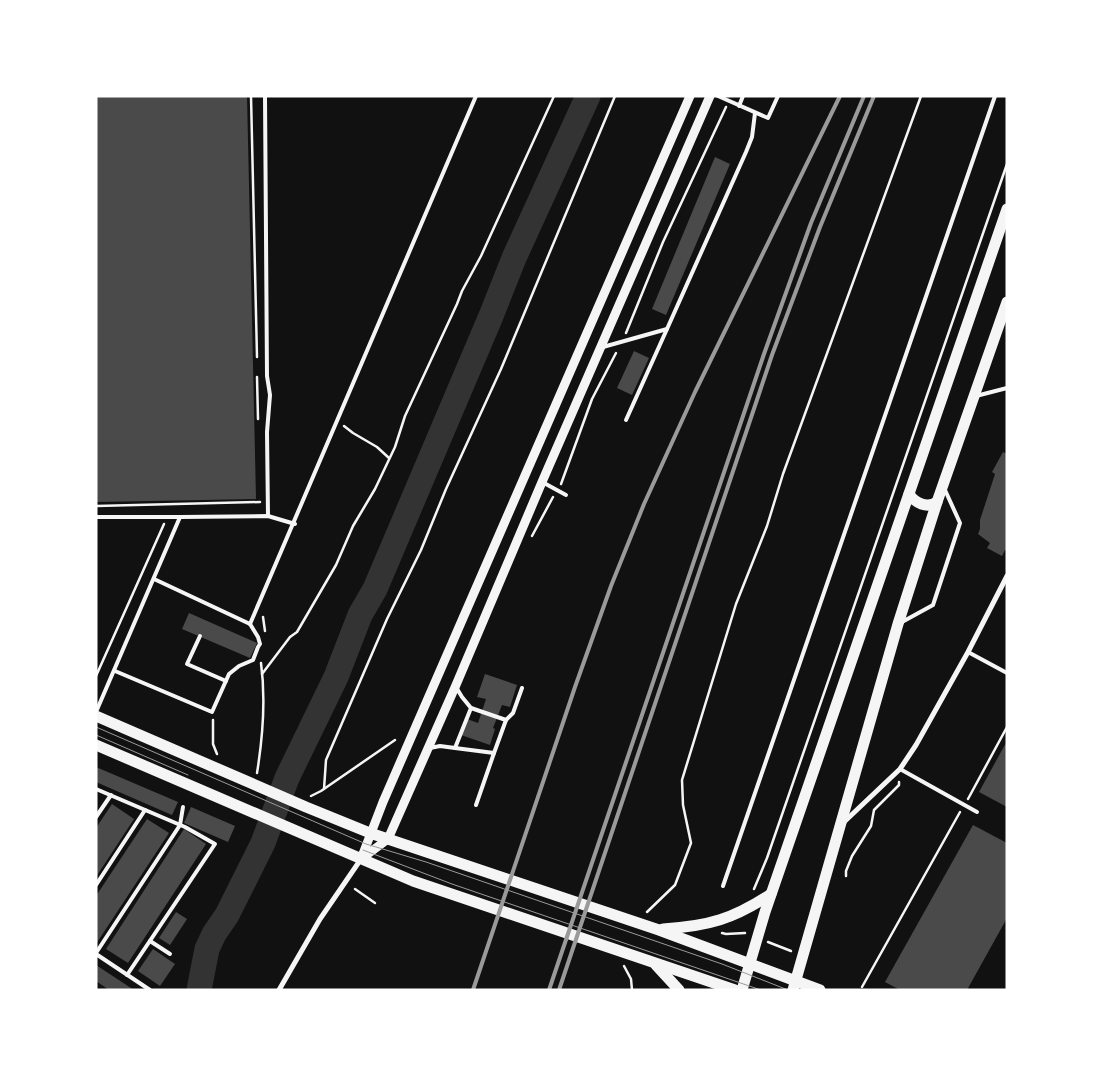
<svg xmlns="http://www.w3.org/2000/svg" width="1103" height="1086" font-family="Overpass,sans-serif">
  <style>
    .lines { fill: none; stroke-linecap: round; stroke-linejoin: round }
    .river { stroke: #333; stroke-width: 25 }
    .building { fill: #4a4a4a }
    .path { stroke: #f5f5f5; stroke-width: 2.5 }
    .service { stroke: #f5f5f5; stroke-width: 4 }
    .minor { stroke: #f5f5f5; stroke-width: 5 }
    .tertiary { stroke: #f5f5f5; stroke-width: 9 }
    .primary { stroke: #f5f5f5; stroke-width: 11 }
    .tram { stroke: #9a9a9a; stroke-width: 1 }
    .rail { stroke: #9a9a9a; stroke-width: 4 }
  </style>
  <rect width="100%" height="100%" fill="#111"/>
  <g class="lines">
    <!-- river -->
    <path class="river" d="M199 990 207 949 214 934 227 915 263 843 287 778 336 677 360 615 375 589 491 316 514 258 588 96"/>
  </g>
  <!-- building -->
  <g class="building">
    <path d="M96 96H247L256 499 96 502Z"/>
    <path d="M715 157 730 164 666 315 652 309Z"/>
    <path d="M634 351 649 358 632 395 617 388Z"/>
    <path d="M1003 452 1007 454V551L1005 550 1002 556 987 548 990 543 978 534 980 529V520L995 474 992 472Z"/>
    <path d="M189 613 257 643 250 658 182 629Z"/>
    <path d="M485 674 517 685 510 707 502 705 493 728 495 729 490 745 461 735 467 719 478 723 486 699 477 697Z"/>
    <path d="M1007 741V807L979 792Z"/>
    <path d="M96 767 178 802 172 815 96 782Z"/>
    <path d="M112 804 134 819 96 877V828Z"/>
    <path d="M191 807 235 826 228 842 184 823Z"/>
    <path d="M147 819 169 833 96 944V896Z"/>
    <path d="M973 825 1007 843V918L967 990H900L885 982Z"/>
    <path d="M184 829 206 844 128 963 106 949Z"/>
    <path d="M176 912 187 919 170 945 159 938Z"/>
    <path d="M153 949 175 964 160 986 138 971Z"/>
    <path d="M96 965 134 990H109L96 981Z"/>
  </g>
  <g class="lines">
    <!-- path -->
    <g class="path">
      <path d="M251 96 257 357"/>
      <path d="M626 333 663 242 726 107"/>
      <path d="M257 377 258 419"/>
      <path d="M344 426 353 433 377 447 389 458"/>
      <path d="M561 484 592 399 616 353"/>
      <path d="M96 506 260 502"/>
      <path d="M532 536 553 497"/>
      <path d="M263 617 265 631"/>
      <path d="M262 674 290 637 297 632 336 565 353 526 375 489 395 447 405 416 457 304 462 291 481 256 554 96"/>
      <path d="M96 676 164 524"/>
      <path d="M213 720V744L217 754"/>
      <path d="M257 773C263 736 266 700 261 663"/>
      <path d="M324 789 326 760 387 619 421 550 446 489 501 369 615 96"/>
      <path d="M311 796 321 791 395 740"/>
      <path d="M968 799 1007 727"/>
      <path d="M846 876V871L852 856 871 826 874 810 899 785V782"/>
      <path d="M355 889 375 903"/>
      <path d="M754 889 767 858 1007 164"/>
      <path d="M647 912 675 885 691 843 683 805 682 780 736 604 767 526 783 474 921 96"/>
      <path d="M722 933 726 934 745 933"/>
      <path d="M768 942 791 951"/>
      <path d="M624 966 631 979 632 990"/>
      <path d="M862 987 960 812"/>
    </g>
    <!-- service -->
    <g class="service">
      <path d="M265 96 267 376 270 395 267 432 268 516"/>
      <path d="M718 96 768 118 778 96"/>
      <path d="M739 106 743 96"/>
      <path d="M603 347 667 329 746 152 752 137 755 113"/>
      <path d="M976 396 1007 388"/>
      <path d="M626 420 667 329"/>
      <path d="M544 483 566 495"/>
      <path d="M96 517H180"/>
      <path d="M902 622 933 605 960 523 945 490"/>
      <path d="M250 624 476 96"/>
      <path d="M200 636 187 664 226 681"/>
      <path d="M968 652 1007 673"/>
      <path d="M115 671 212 712 229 674 239 666 253 660 258 647 260 644 258 637 250 624 154 579"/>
      <path d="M96 712 180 517 268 516 295 524"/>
      <path d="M506 720 513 713 522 688"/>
      <path d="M430 748 440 746 455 748 471 708 462 697 456 687"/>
      <path d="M455 748 494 753 506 720 471 708"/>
      <path d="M900 769 977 812"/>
      <path d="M96 789 185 827 215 844 127 975"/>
      <path d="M476 805 494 753"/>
      <path d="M96 817 111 795"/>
      <path d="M96 885 145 810"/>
      <path d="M723 886 995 96"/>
      <path d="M150 941 170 954"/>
      <path d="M96 953 180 825 183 807"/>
      <path d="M96 954 150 990"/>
    </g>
    <!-- minor -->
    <g class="minor">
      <path d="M844 822 900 769 916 745 968 652 1007 576"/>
      <path d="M279 990 320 919 361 859"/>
    </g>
    <!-- tertiary -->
    <g class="tertiary">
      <path d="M361 859 388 839 456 685 542 482 710 96"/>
      <path d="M361 859 383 802 690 96"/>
    </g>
    <!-- primary -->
    <g class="primary">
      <path d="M909 494C915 503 927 509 937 502"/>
      <path d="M96 716 306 807 370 833 659 930 820 990"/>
      <path d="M96 745 413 881 735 990"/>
      <path d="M663 929C709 926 733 919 771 894"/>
      <path d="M656 965 679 990"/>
      <path d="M742 990 765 912 1007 209"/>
      <path d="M793 990 898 624 937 502 1007 302"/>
    </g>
    <!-- tram -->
    <g class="tram">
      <path d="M96 727 366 844 426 862 722 964 788 990"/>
      <path d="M96 735 188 775"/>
      <path d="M363 850 452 884 761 990"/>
    </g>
    <!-- rail -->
    <g class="rail">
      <path d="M473 990 575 687 611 586 644 504 695 392 840 96"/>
      <path d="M549 990 764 354 811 223 864 96"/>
      <path d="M559 990 772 355 820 227 874 96"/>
    </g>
  </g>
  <!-- border -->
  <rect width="1103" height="1086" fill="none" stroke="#ffffff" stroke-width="195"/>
</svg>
